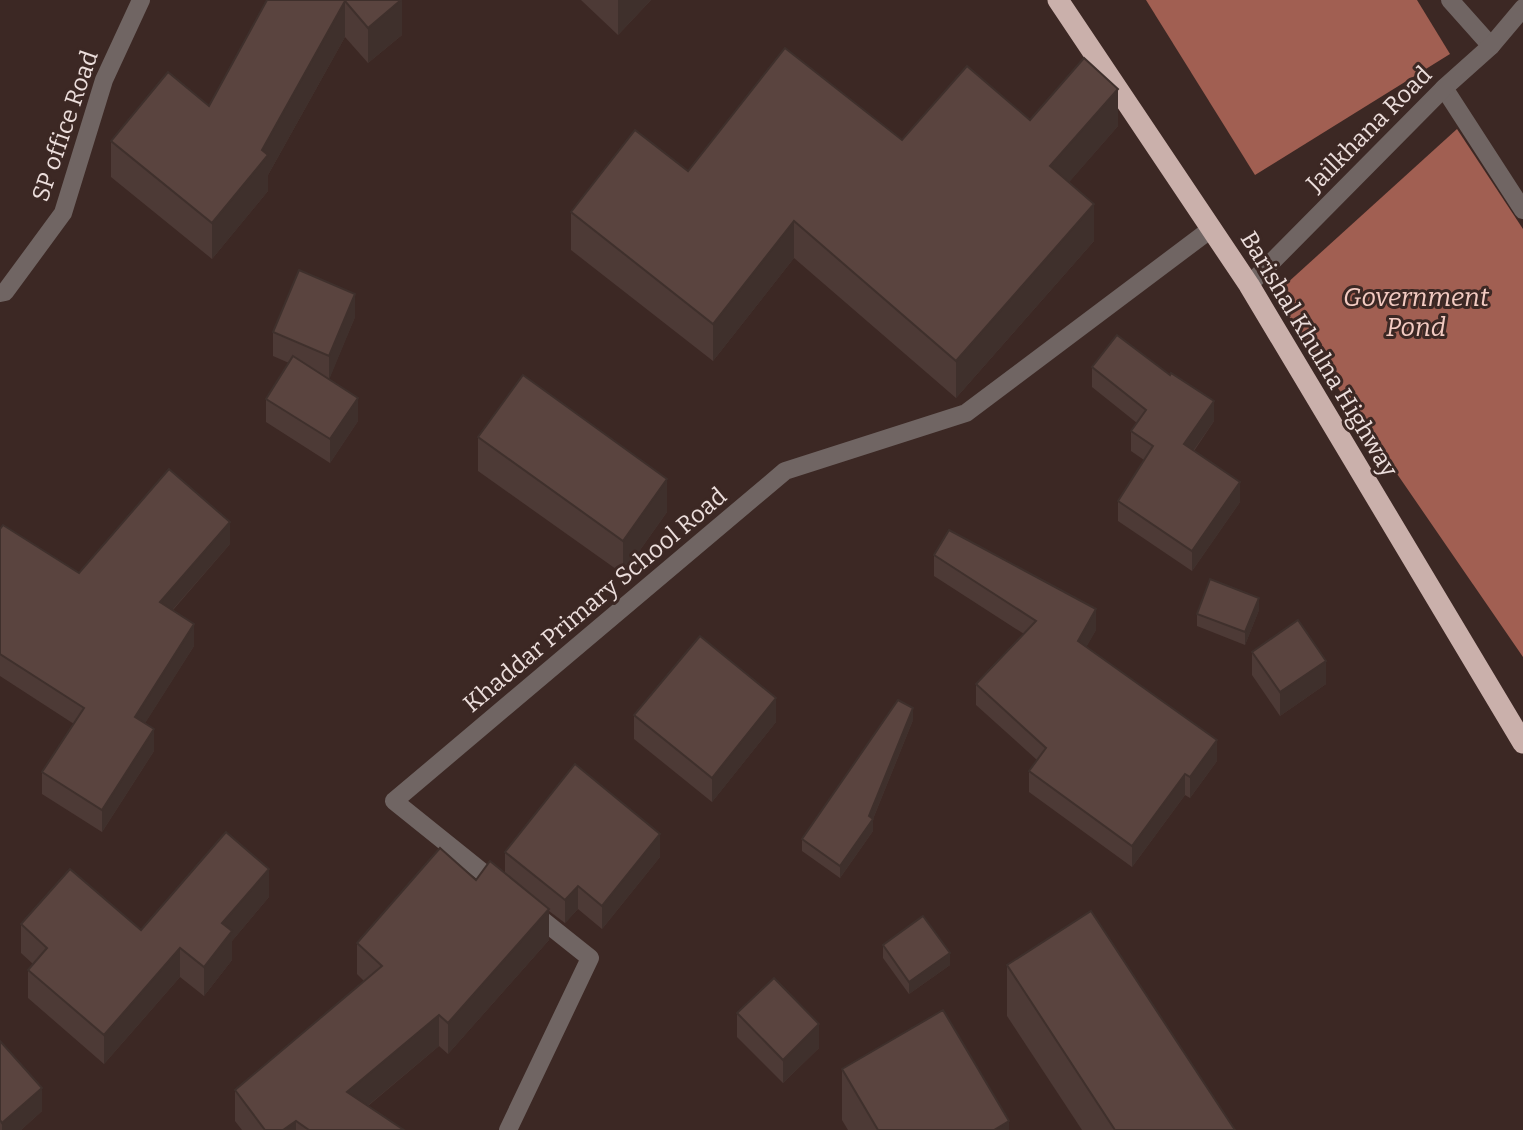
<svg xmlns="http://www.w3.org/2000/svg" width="1523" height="1130" font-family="Bitter,serif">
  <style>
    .water { fill: #a15f52 }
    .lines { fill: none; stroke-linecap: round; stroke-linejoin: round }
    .minor { stroke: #706563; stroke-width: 18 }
    .highway { stroke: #cab0ab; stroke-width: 21 }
    .wall { fill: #4d3a36 }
    .shaded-wall { fill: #3f302c }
    .building { fill: #5a443f; stroke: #3f302c; stroke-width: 2 }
    .labels { text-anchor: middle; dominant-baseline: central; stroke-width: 6; stroke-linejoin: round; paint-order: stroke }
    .street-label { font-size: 24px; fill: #ecdedc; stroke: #3c2824 }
    .water-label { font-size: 26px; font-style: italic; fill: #f3cbc2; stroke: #3c2824 }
  </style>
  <rect width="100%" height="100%" fill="#3c2824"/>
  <!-- water -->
  <g class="water">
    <path d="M1146 0H1417L1450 54 1255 175Z"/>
    <path d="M1457 129 1523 229V657L1274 295Z"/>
  </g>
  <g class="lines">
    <!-- minor -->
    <g class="minor">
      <path d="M1450 0 1491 46"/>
      <path d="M1444 88 1523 210"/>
      <path d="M1249 285 1444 88 1491 46 1523 8"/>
      <path d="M0 293 5 292 63 213 104 80 141 0"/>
      <path d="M501 887 394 801 785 471 966 413 1211 229"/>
      <path d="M508 1130 590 958 531 911"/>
    </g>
    <!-- highway -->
    <path class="highway" d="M1058 0 1249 285 1523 743"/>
  </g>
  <!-- wall -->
  <g class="wall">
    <path d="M267 0H402V35L368 63 345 37 268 175V191L212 259 111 177V141L209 106Z"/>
    <path d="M581 0H651L618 35Z"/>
    <path d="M1030 120 1118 126 1069 182 1094 241 956 398 794 258 713 361 571 250V212L688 171Z"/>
    <path d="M355 317 329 379 358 421 330 463 266 422V399L289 363 273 356V332Z"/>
    <path d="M1092 367 1214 421 1194 451 1240 502 1192 571 1118 521V501L1144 460 1131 451V431L1137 423 1092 387Z"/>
    <path d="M478 437 667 512 623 574 478 471Z"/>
    <path d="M0 529 79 573 230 544 173 610 194 646 145 723 154 751 102 832 42 794V772L74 724 0 676Z"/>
    <path d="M934 555 1096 630 1086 647 1217 761 1190 798 1185 795 1132 867 1029 792V771L1037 760 976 705V684L1024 634 934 576Z"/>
    <path d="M1259 610 1245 645 1197 626V614Z"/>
    <path d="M1252 652 1326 684 1280 716 1252 675Z"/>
    <path d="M634 715 776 722 712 802 634 739Z"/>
    <path d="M913 720 873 819V831L840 878 802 851V839Z"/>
    <path d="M505 852 660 857 602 929 578 909 565 923 549 911V940L448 1054 439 1046 368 1106 404 1130H242L235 1121V1090L364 981 357 974V943L476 880 505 873Z"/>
    <path d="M269 897 232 941V960L204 996 180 977 104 1064 28 998V970L33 964 21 953V924L141 930Z"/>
    <path d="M883 945 950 965 909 994 883 958Z"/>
    <path d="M1007 965 1235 1130H1082L1007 1016Z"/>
    <path d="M737 1013 819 1048 783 1083 737 1037Z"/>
    <path d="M0 1041 42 1111 21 1130H0Z"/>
    <path d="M842 1069 1009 1130H848L842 1120Z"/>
  </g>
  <!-- shaded-wall -->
  <g class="shaded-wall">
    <path d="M401 0H402V35L368 63V28Z"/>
    <path d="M618 0H651L618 35Z"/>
    <path d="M345 1V37L268 175V191L212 259V223L262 150Z"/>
    <path d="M1118 89V126L1050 204V166Z"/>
    <path d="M1094 204V241L956 398V361Z"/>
    <path d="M794 221V258L713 361V324Z"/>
    <path d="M355 294V317L329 380V356Z"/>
    <path d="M358 398V421L330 463V439Z"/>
    <path d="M1214 401V421L1184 464V444Z"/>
    <path d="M667 479V512L623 574V541Z"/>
    <path d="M1240 482V502L1192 571V551Z"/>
    <path d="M230 522V544L160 624V602Z"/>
    <path d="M1259 598V610L1245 645V632Z"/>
    <path d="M1096 609V630L1078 662V641Z"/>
    <path d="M194 624V646L135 739V717Z"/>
    <path d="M1326 661V684L1280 716V692Z"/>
    <path d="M776 698V722L712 802V778Z"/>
    <path d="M913 708V720L873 819V831L840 878V866L869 816Z"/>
    <path d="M154 729V751L102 832V810Z"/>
    <path d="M1217 740V761L1190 798V777Z"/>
    <path d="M1185 774V795L1132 867V846Z"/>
    <path d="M660 834V857L602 929V906Z"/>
    <path d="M269 869V897L232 941V960L204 996V967L222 923Z"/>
    <path d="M578 886V909L565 923V900Z"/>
    <path d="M549 909V940L448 1054V1023Z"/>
    <path d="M180 948V977L104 1064V1035Z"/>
    <path d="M950 953V965L909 994V982Z"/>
    <path d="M439 1015V1046L347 1123V1092Z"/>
    <path d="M819 1024V1048L783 1083V1060Z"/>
    <path d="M42 1088V1111L21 1130H2V1123Z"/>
    <path d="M296 1121V1130H283Z"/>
    <path d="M1009 1121V1130H994Z"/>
  </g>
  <!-- building -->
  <g class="building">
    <path d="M267 0H401L368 28 345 1 262 150 268 155 212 223 111 141 168 72 209 106Z"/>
    <path d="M785 48 902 140 967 66 1030 120 1084 58 1118 89 1050 166 1094 204 956 361 794 221 713 324 571 212 635 130 688 171Z"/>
    <path d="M299 270 355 294 329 356 273 332Z"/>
    <path d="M1117 335 1170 375 1171 373 1214 401 1184 444 1240 482 1192 551 1118 501 1153 446 1131 431 1146 410 1092 367Z"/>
    <path d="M293 356 358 398 330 439 266 399Z"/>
    <path d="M523 375 667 479 623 541 478 437Z"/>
    <path d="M169 469 230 522 160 602 194 624 135 717 154 729 102 810 42 772 84 708 0 654V529L3 525 79 573Z"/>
    <path d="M949 530 1096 609 1078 641 1217 740 1190 777 1185 774 1132 846 1029 771 1046 748 976 684 1036 621 934 555Z"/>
    <path d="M1210 579 1259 598 1245 632 1197 614Z"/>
    <path d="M1298 620 1326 661 1280 692 1252 652Z"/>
    <path d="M700 636 776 698 712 778 634 715Z"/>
    <path d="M898 700 913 708 869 816 873 819 840 866 802 839Z"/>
    <path d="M575 764 660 834 602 906 578 886 565 900 505 852Z"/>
    <path d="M226 832 269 869 222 923 232 931 204 967 180 948 104 1035 28 970 47 948 21 924 70 869 141 930Z"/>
    <path d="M440 848 476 880 490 861 549 909 448 1023 439 1015 347 1092 404 1130H309L296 1121 283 1130H265L235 1090 382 966 357 943Z"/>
    <path d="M1091 911 1235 1130H1115L1007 965Z"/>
    <path d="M923 916 950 953 909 982 883 945Z"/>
    <path d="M774 978 819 1024 783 1060 737 1013Z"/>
    <path d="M943 1010 1009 1121 994 1130H878L842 1069Z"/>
    <path d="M0 1041 42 1088 2 1123 0 1120Z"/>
  </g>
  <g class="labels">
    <!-- street labels -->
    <g class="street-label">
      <text transform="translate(65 126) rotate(-71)">SP office Road</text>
      <text transform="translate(1369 129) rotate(-45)">Jailkhana Road</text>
      <text transform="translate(1319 354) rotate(59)">Barishal Khulna Highway</text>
      <text transform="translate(595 600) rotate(-40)">Khaddar Primary School Road</text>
    </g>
    <!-- water labels -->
    <g class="water-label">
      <text x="1416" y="297">Government<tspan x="1416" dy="30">Pond</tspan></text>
    </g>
  </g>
</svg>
